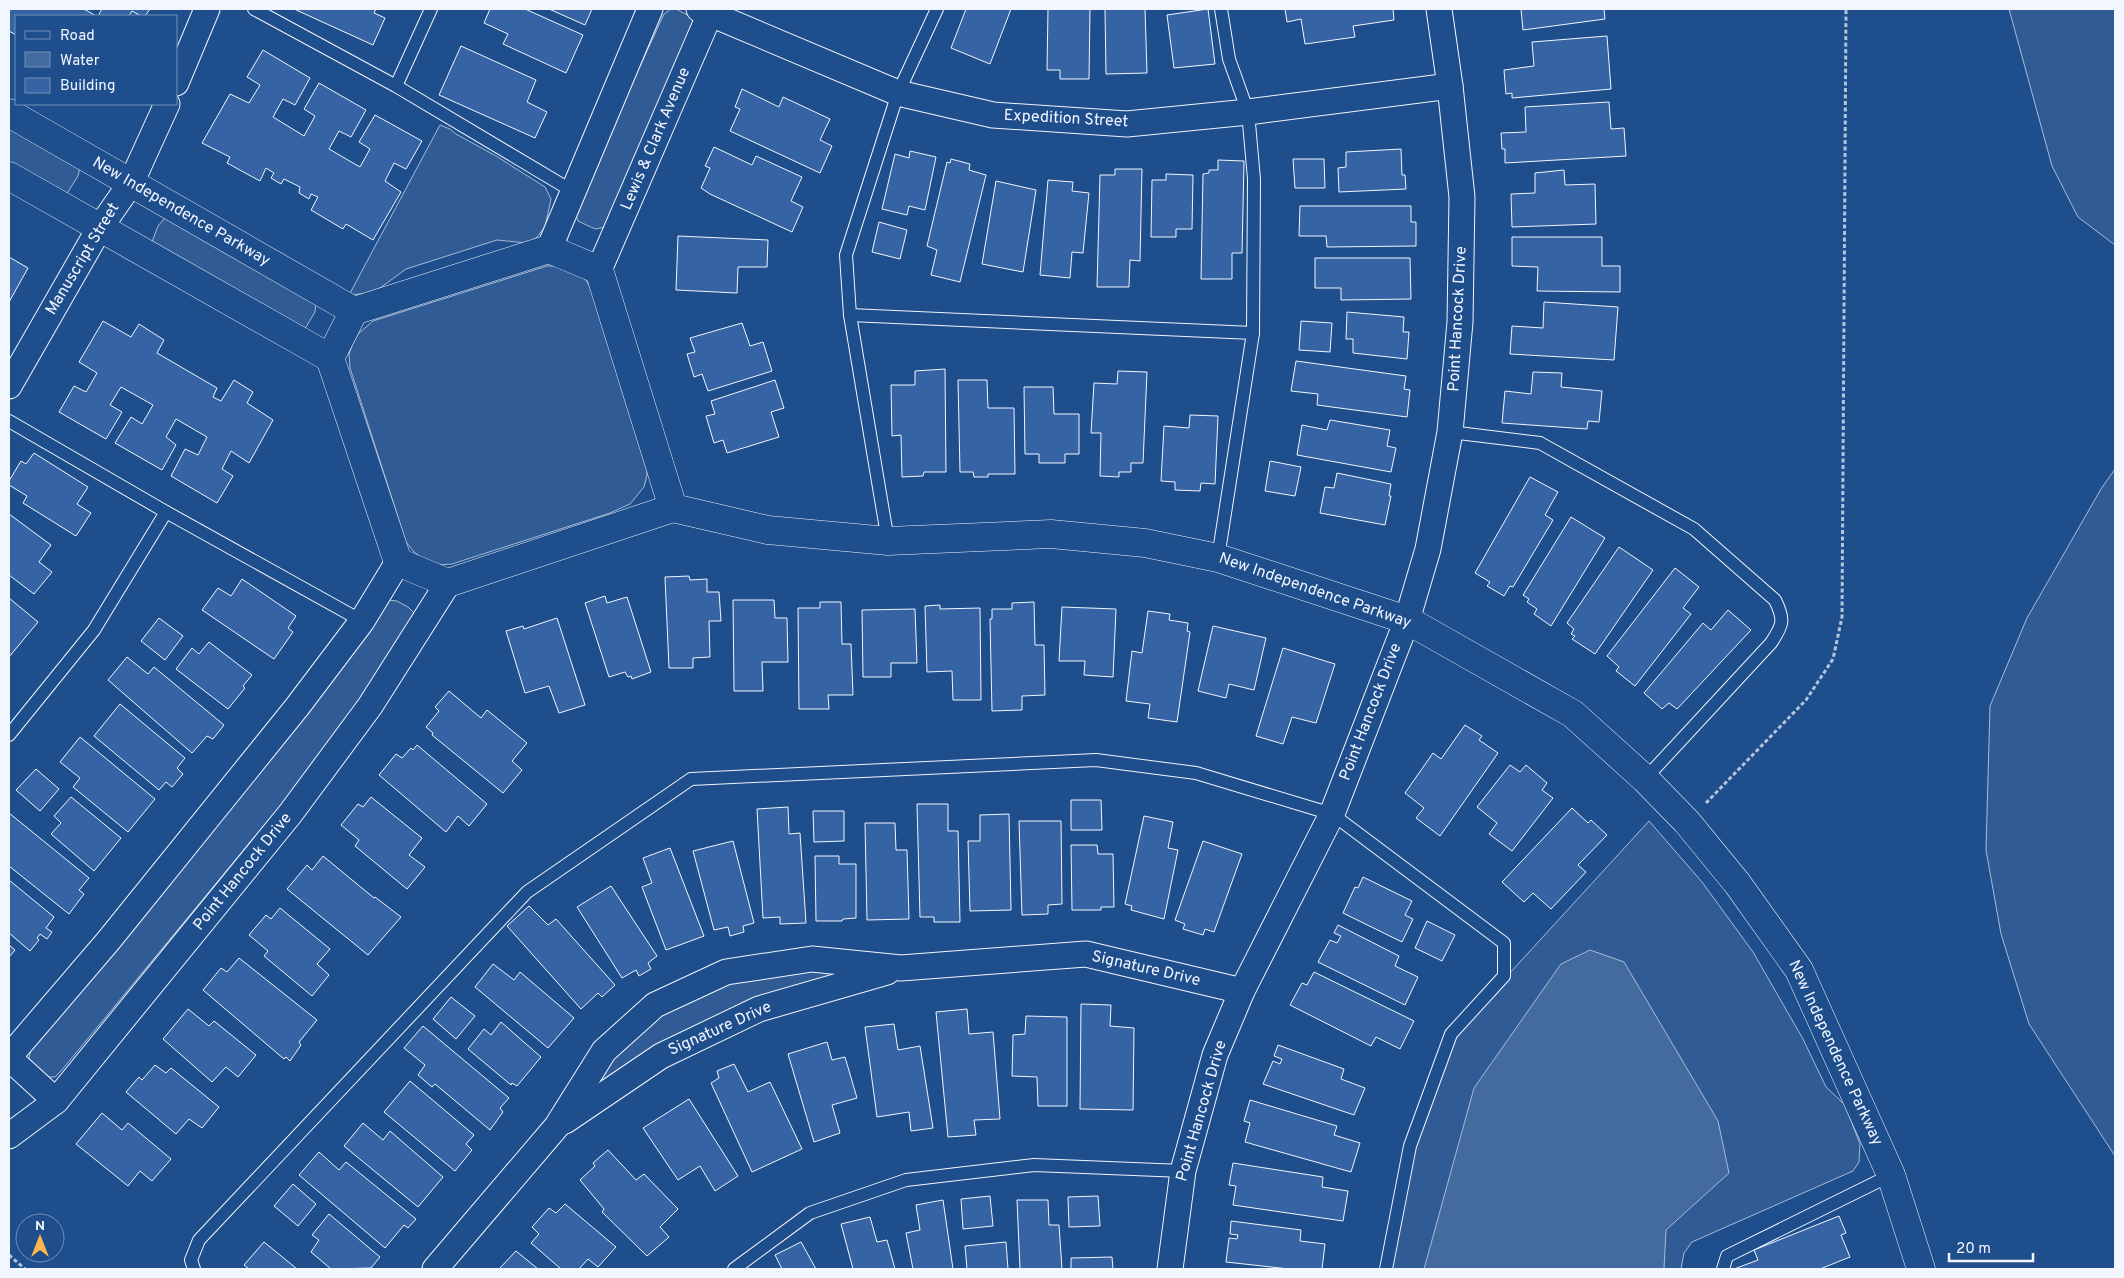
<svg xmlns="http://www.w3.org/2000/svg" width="2124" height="1278" font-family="Overpass,sans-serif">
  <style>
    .built { fill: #305b95; stroke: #a8bbd7 }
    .water { fill: #446ba0; stroke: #a8bbd7 }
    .building { fill: #3563a3; stroke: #f2f6ff }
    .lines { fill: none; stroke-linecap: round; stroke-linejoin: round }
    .lane-casing { stroke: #f2f6ff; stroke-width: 14 }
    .street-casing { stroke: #f2f6ff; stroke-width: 27 }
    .secondary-casing { stroke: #f2f6ff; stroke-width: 29 }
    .path { stroke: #b3c4dc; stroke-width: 3; stroke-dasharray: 4 2.5; stroke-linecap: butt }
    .lane { stroke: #1f4e8c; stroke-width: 12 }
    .street { stroke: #1f4e8c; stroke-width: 25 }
    .secondary { stroke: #1f4e8c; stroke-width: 28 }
    .labels { text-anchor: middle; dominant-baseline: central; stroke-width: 4; stroke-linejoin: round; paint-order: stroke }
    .street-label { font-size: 16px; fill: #f2f6ff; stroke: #1f4e8c }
  </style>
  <rect width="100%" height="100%" fill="#1f4e8c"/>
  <!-- built -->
  <g class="built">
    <path d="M671 9H676L697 20 606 227 595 229 578 221 574 210 664 14Z"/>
    <path d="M2009 9H2115V245L2078 217 2052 166Z"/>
    <path d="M9 122 80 167 78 176 68 192 66 194 9 166Z"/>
    <path d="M440 125 450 129 456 134 496 156 545 187 551 199 545 227 536 238 527 243 497 240 406 269 380 288 369 293 349 295Z"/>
    <path d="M169 216 316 303 315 312 306 327 304 329 152 242 158 226 163 220Z"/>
    <path d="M547 266H561L585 279 591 288 646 462 647 475 644 487 630 504 610 513 452 564 438 565 425 560 414 552 406 542 350 368 349 354 353 343 358 334 373 321Z"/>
    <path d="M2115 469V1156L2029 1024 2001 934 1986 850 1990 706 2027 618 2101 489Z"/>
    <path d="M388 600 397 601 408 607 414 613V618L323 754 61 1071 55 1077H49L37 1070 32 1065 29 1058 31 1049Z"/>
    <path d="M1649 821 1702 882 1753 952 1803 1039 1826 1087 1845 1105 1860 1144 1859 1162 1853 1171 1692 1242 1684 1253 1681 1269H1390L1417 1142 1454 1040 1487 998Z"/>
    <path d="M801 971 841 973 619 1078 585 1087 651 1021 666 1013 727 984Z"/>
  </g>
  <!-- water -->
  <path class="water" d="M1590 950 1624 962 1718 1121 1729 1173 1666 1230 1664 1269H1424L1474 1088 1561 964Z"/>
  <!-- building -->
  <g class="building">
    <path d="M9 9H84L96 16H16V35L9 31Z"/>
    <path d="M102 9H150L145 16H141L132 11 129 16H98Z"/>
    <path d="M294 9H376L374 13 385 18 373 45Z"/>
    <path d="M490 9H525L583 35 566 73 503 44 508 34 484 23Z"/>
    <path d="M549 9H592L585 25Z"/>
    <path d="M966 9H1011L990 64 951 48Z"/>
    <path d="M1048 9H1090L1089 79H1060V70H1047Z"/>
    <path d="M1105 9H1145L1147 73 1106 74Z"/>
    <path d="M1208 9 1215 64 1174 68 1167 15Z"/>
    <path d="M1285 9H1393L1394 20 1353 26 1355 37 1305 44 1301 19 1287 22Z"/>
    <path d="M1521 9H1604L1605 19 1523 30Z"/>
    <path d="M1607 36 1611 89 1512 98V93L1506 94 1504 70 1534 66 1532 42Z"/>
    <path d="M461 46 536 80 527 102 547 112 535 138 439 95Z"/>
    <path d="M263 50 310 78 295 105 283 99 273 117 304 136 315 116 304 109 319 83 366 110 351 137 339 131 329 149 360 167 370 149 359 142 375 115 422 141 406 169 394 163 385 181 401 192 373 240 346 224 343 229 311 210 318 197 311 194 309 199 299 193 300 187 284 179 281 184 271 178 274 173 266 168 260 181 227 163 230 157 202 143 230 94 249 103 260 85 247 77Z"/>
    <path d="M742 89 779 107 783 97 830 119 820 140 832 146 820 173 730 131 740 109 735 107Z"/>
    <path d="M1609 102 1611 129 1624 128 1626 156 1505 163V149H1502L1501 133 1526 132 1525 107Z"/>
    <path d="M714 147 752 165 756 156 802 177 791 201 803 207 792 232 710 194 701 188 710 168 705 166Z"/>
    <path d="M1401 149 1402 175H1405L1406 189 1339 192 1338 168 1346 167V152Z"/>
    <path d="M910 151 936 157 925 210 909 206 907 215 882 209 895 154 909 158Z"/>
    <path d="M951 159 970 164 969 170 986 175 960 282 931 275 937 250 927 246 947 162 950 163Z"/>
    <path d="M1293 159H1324L1325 188H1295Z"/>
    <path d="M1218 160 1244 161 1242 253H1232V279H1201L1203 174 1209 173V170H1218Z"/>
    <path d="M1115 169H1142L1140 261 1130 260 1129 287H1097L1100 175H1115Z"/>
    <path d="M1564 170 1565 185 1595 184 1596 224 1512 227 1511 194 1535 193V173Z"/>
    <path d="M1166 174 1193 175 1192 229H1176V237H1151L1152 180H1166Z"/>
    <path d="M1048 180 1073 182 1072 191 1089 193 1083 253 1072 252 1070 278 1040 275Z"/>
    <path d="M996 181 1036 190 1023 272 982 264Z"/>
    <path d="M1300 206H1411V222H1416V246L1327 247 1326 236H1299Z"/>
    <path d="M879 222 907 230 900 259 872 252Z"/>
    <path d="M678 236 768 240 767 267H738L737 293 676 290Z"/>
    <path d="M1512 237H1602V266H1620V292L1537 291 1538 267 1512 266Z"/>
    <path d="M9 257 28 268 9 302Z"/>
    <path d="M1315 258H1410L1411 299 1341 300V288H1315Z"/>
    <path d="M1544 302 1618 307 1614 360 1510 354 1512 326 1543 328Z"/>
    <path d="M1347 312 1404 317 1403 332H1409L1407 359 1353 353V339H1346Z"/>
    <path d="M103 321 131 337 139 324 164 340 157 353 217 388 213 397 221 401 234 380 253 392 247 403 273 420 249 463 231 451 222 469 233 476 217 503 171 476 185 449 198 455 207 437 176 419 166 437 176 445 162 470 115 443 131 417 142 424 153 405 121 387 110 405 122 412 106 439 59 412 74 386 86 392 97 373 79 362Z"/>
    <path d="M1301 321 1332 323 1330 352 1299 350Z"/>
    <path d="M742 323 750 346 763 342 772 371 708 391 702 374 694 377 687 354 695 352 690 338Z"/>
    <path d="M1296 361 1406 376 1404 389 1410 390 1407 417 1317 405 1318 394 1291 391Z"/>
    <path d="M945 369 946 472H924L923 476 902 477 901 435 892 436 891 385H915V371Z"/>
    <path d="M1118 371 1147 372 1143 463H1131V472H1119V477L1100 476 1101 433H1091L1094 383 1117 384Z"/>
    <path d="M1533 372 1562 373 1561 387 1602 391 1599 422 1588 421 1587 429 1502 423 1505 391 1531 394Z"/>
    <path d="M775 380 784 408 771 412 779 437 727 453 723 440 714 443 706 416 715 414 711 401Z"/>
    <path d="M958 380H987L988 408H1014L1015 474H988V477H974L973 472H960Z"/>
    <path d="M1024 387H1053L1054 414H1079V454H1065V463H1039V454H1025Z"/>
    <path d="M1190 415 1218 416 1215 484 1201 483 1200 491 1175 490V482L1161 481 1164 426 1189 428Z"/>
    <path d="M1330 420 1390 430 1387 446 1396 448 1391 472 1297 455 1302 425 1327 430Z"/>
    <path d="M34 453 88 487 77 504 91 513 76 536 23 503 27 496 9 485V481L21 461 26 464Z"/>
    <path d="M1270 461 1301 467 1295 496 1265 491Z"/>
    <path d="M1337 473 1391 484 1389 496H1391L1385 525 1320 513 1325 487 1334 488Z"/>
    <path d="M1530 477 1558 492 1545 515 1553 520 1513 587 1510 586 1504 596 1487 586 1490 582 1475 573Z"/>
    <path d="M9 514 51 545 39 562 52 572 34 594 9 575Z"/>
    <path d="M1571 517 1605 538 1551 626 1534 614 1537 609 1527 602 1529 599 1523 595Z"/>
    <path d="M1619 547 1653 570 1595 654 1572 639 1575 636 1571 634 1574 629 1567 623Z"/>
    <path d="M1675 568 1699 587 1683 608 1691 614 1635 686 1616 671 1619 667 1607 656Z"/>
    <path d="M689 576 690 580 707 579V592H719L721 621H709L710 657 693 658V668H669L665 577Z"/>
    <path d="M242 579 296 616 288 628 293 632 274 659 202 610 218 588 231 596Z"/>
    <path d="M605 596 607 603 627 597 651 672 632 679 631 676 628 677 625 672 609 677 585 603Z"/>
    <path d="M9 598 38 622 9 657Z"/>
    <path d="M733 600H774L775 618H787L788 662H762L763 691H734Z"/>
    <path d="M820 602H841L842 644H851L853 695H828L829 709H799L798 608H820Z"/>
    <path d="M1034 602 1035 645H1044L1045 695 1022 696V710L992 711 990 619H992V609H1012V603Z"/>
    <path d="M940 605V609L980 608 981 700H953L952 671 927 672 925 606Z"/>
    <path d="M1062 607 1116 609 1113 677 1084 675 1085 661H1059Z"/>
    <path d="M915 609 917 663H891V677H863L862 610Z"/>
    <path d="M1728 610 1751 630 1677 709 1669 703 1662 709 1644 693 1703 623 1711 630Z"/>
    <path d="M1148 611 1170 614 1169 620 1188 623 1187 631 1190 632 1177 722 1148 718 1150 704 1126 701 1132 651 1142 653Z"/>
    <path d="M159 618 183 636 165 660 141 641Z"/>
    <path d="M557 618 585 705 559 713 549 686 525 693 506 631 523 626 524 629Z"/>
    <path d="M1213 626 1266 638 1254 690 1229 684 1226 698 1198 691Z"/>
    <path d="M209 642 252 675 243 686 245 688 228 709 176 669 192 648 199 654Z"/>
    <path d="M1283 648 1335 664 1316 723 1292 717 1283 744 1256 736Z"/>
    <path d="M127 657 148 674 154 667 224 725 213 739 207 736 192 753 108 680Z"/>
    <path d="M449 691 481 718 487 710 527 743 512 761 522 770 503 793 432 735 433 733 426 727 439 711 435 707Z"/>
    <path d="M120 704 185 758 177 768 183 774 172 787 166 782 159 790 94 736Z"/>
    <path d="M1465 725 1482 736 1479 740 1498 753 1440 836 1416 818 1424 808 1405 793 1433 753 1441 759Z"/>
    <path d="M80 737 155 799 128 832 73 787 80 778 60 762Z"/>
    <path d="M417 745 487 804 469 826 458 816 446 832 379 775 396 754 402 758 411 748 413 750Z"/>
    <path d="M1510 765 1520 772 1526 765 1547 783 1542 790 1553 798 1512 851 1489 834 1497 823 1477 807Z"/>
    <path d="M36 769 59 789 40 811 16 790Z"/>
    <path d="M71 797 121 838 94 871 51 834 61 823 54 816Z"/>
    <path d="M371 797 422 838 409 855 425 867 407 889 355 846 359 840 341 825 358 804 363 807Z"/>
    <path d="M1071 800H1101L1102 830H1071Z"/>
    <path d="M917 804H948V831H958L960 922H934V917H920Z"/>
    <path d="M788 807 789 834 800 833 806 923 780 924V917L763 918 757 809Z"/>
    <path d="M1572 808 1588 823 1591 820 1607 835 1578 865 1586 872 1551 909 1533 893 1524 902 1502 882Z"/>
    <path d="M813 811H844V841L814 842Z"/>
    <path d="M9 813 89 878 79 890 84 894 69 914 9 866Z"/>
    <path d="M1009 814 1011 910 970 911 968 841H980V815Z"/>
    <path d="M1144 816 1173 822 1168 848 1178 850 1164 919 1131 910 1132 906 1125 904Z"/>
    <path d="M1019 821H1061L1062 904 1048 905V914L1022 915Z"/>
    <path d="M865 823H895L896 850H907L909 919 867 920Z"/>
    <path d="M733 841 754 923 743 926 744 932 730 936 728 927 714 930 693 851Z"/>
    <path d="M1203 841 1242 854 1214 932 1205 929 1203 935 1183 929 1185 924 1175 920Z"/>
    <path d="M1071 845H1097L1098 854H1113L1114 907H1101V910H1072Z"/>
    <path d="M670 848 704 936 666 950 642 887 652 883 643 858Z"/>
    <path d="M323 856 374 898 375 897 401 917 368 955 287 889 307 865 312 870Z"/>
    <path d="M815 856H839V864H856V918L843 919 842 921H816Z"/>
    <path d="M1363 877 1412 901 1405 915 1413 919 1402 942 1343 913 1355 887 1358 888Z"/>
    <path d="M9 880 54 917 46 928 52 932 47 939 40 934 37 938 39 940 30 951 9 933Z"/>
    <path d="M611 886 657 956 648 963 651 969 639 976 636 970 622 978 577 907Z"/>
    <path d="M529 906 548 925 556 919 615 985 602 997 598 993 581 1009 507 926Z"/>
    <path d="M280 908 330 949 317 964 329 975 312 996 264 956 268 951 249 935 266 915 271 919Z"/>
    <path d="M1427 921 1455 935 1442 961 1415 948Z"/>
    <path d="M1338 925 1399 956 1395 966 1418 977 1405 1005 1318 962 1330 940 1337 943 1341 936 1334 933Z"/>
    <path d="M9 945 15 950 9 957Z"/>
    <path d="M239 958 317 1020 299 1042 301 1045 290 1061 286 1057 284 1059 203 990 221 968 227 972Z"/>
    <path d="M493 964 514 980 520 972 574 1018 548 1048 475 987Z"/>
    <path d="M1314 972 1414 1021 1400 1049 1376 1037 1371 1046 1290 1005 1302 983 1307 985Z"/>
    <path d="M451 997 475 1016 456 1039 433 1019Z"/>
    <path d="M1081 1004 1111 1005 1110 1026 1134 1028 1133 1110 1080 1109Z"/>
    <path d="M188 1009 209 1026 214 1021 256 1055 238 1077 226 1067 212 1082 163 1039Z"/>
    <path d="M967 1009 969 1034 993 1032 1000 1119 974 1120 976 1135 948 1137 936 1012Z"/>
    <path d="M1026 1016 1067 1017V1106H1038L1037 1077 1012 1076 1013 1035 1025 1034Z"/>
    <path d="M501 1022 541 1057 517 1086 512 1083 511 1085 468 1049 484 1029 491 1035Z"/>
    <path d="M894 1024 898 1050 920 1046 933 1128 911 1131 909 1112 877 1117 865 1027Z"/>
    <path d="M423 1026 509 1098 500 1108 503 1112 490 1130 435 1084 432 1087 418 1075 425 1065 404 1048Z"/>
    <path d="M827 1042 832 1060 845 1057 857 1098 832 1105 840 1133 814 1142 788 1054Z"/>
    <path d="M1278 1045 1344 1069 1341 1079 1365 1088 1354 1115 1263 1084 1273 1061 1280 1064 1282 1059 1274 1056Z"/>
    <path d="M734 1064 748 1092 770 1082 802 1149 752 1172 711 1083 719 1078 717 1071Z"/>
    <path d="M155 1065 166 1073 171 1068 219 1107 202 1128 189 1119 176 1134 126 1092 139 1077 142 1080Z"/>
    <path d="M410 1081 474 1135 466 1144 472 1150 455 1171 384 1112Z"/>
    <path d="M689 1099 738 1176 715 1191 700 1166 678 1180 643 1128Z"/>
    <path d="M1250 1100 1337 1126 1334 1135 1360 1143 1351 1172 1245 1142 1250 1123 1244 1121Z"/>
    <path d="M102 1113 122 1130 128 1123 171 1159 152 1181 140 1171 128 1186 76 1144Z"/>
    <path d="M363 1123 383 1140 390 1131 443 1177 418 1207 344 1146Z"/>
    <path d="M608 1150 636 1180 644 1174 678 1209 660 1227 669 1237 647 1256 602 1212 604 1209 580 1180 595 1166 593 1163Z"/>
    <path d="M319 1152 339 1170 346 1162 416 1219 408 1228 404 1225 385 1248 299 1175Z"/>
    <path d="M1233 1163 1323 1177 1322 1187 1348 1191 1343 1221 1233 1205 1236 1186 1229 1185Z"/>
    <path d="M293 1184 316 1204 298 1226 274 1206Z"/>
    <path d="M990 1196 993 1226 963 1229 961 1199Z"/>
    <path d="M1098 1196 1100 1226 1069 1227 1068 1197Z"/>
    <path d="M943 1200 953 1269H913L906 1233 920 1230 916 1205Z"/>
    <path d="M1017 1200H1048L1049 1225H1059L1062 1269H1020Z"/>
    <path d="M565 1204 616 1247 598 1267 588 1259 579 1269H561L531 1243 539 1234 532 1227 549 1208 556 1213Z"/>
    <path d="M329 1214 380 1257 371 1268 331 1269 311 1252 319 1240 312 1235Z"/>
    <path d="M1839 1216 1846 1233 1841 1235 1850 1257 1820 1269H1734L1758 1260 1754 1250Z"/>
    <path d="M870 1217 877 1242 887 1240 895 1269H853L841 1224Z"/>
    <path d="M1231 1221 1301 1230 1300 1241 1325 1244 1322 1269H1289L1226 1262 1229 1238 1237 1239 1238 1235 1230 1234Z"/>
    <path d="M264 1242 297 1269H249L244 1265Z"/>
    <path d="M801 1242 816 1269H782L775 1255Z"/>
    <path d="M1006 1242 1008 1269H967L965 1246Z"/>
    <path d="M516 1251 538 1269H499Z"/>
    <path d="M1112 1257 1113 1269H1071V1258Z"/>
  </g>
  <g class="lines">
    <!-- lane casing -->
    <g class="lane-casing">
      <g id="lane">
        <path d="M254 9 396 86 574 192"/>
        <path d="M396 86 431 9"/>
        <path d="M850 315 1253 333"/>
        <path d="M9 421 166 512 362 621"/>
        <path d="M1450 432 1540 443 1694 529 1775 600C1785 620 1783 625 1771 643L1645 779"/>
        <path d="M888 541 850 315 846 255 898 93 937 9"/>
        <path d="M1218 558 1253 333 1254 179 1248 112 1229 59 1221 9"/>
        <path d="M9 735 94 630 166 512"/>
        <path d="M194 1269 191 1260 199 1240 527 892 691 779 1096 760 1196 773 1332 814 1504 943V976L1451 1034 1410 1146 1386 1269"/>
        <path d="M734 1269 810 1213 906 1180 1034 1165 1183 1171"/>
        <path d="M1723 1269 1727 1256 1891 1175"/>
      </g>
    </g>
    <!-- street casing -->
    <g class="street-casing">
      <g id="street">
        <path d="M699 9 898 93 993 115 1127 124 1248 112 1450 86"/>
        <path d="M176 83 207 9"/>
        <path d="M549 249 650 9"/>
        <path d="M599 270 712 9"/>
        <path d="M9 386 99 229 131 183 167 104"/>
        <path d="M9 1057 109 940 297 707 362 621 398 562"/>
        <path d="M9 1058 56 1101"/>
        <path d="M565 1121 661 1056 759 1009 887 972"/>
        <path d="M9 1136 56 1101 290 814 370 706 448 583"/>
        <path d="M435 1269 557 1126 604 1051 655 1005 726 972 812 959 901 968 1086 954 1242 991"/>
        <path d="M1170 1269 1183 1171 1215 1055 1242 991 1332 814 1407 620 1428 549 1450 432 1460 322 1462 197 1450 86 1439 9"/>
      </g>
    </g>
    <!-- secondary casing -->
    <g class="secondary-casing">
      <g id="secondary">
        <path d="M9 113 354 311"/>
        <path d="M9 176 330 358"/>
        <path d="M549 249 599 270 673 508 448 583 398 562 330 358 354 311Z"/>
        <path d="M673 508 768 530 888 541 1051 534 1145 543 1218 558 1407 620 1573 714 1645 779 1687 822 1737 883 1799 970 1891 1175 1921 1269"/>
      </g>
    </g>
    <!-- path -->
    <g class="path">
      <path d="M1706 803 1806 700 1833 659 1842 617 1846 9"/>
      <path d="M9 1255 25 1269"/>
    </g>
    <!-- lane -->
    <use href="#lane" class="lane"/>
    <!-- street -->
    <use href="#street" class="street"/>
    <!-- secondary -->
    <use href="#secondary" class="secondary"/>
  </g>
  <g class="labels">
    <!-- street labels -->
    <g class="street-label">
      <text transform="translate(1066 119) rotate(3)">Expedition Street</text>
      <text transform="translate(656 139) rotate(-67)">Lewis &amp; Clark Avenue</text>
      <text transform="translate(181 212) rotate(30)">New Independence Parkway</text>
      <text transform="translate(83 259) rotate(-59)">Manuscript Street</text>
      <text transform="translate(1458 319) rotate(-87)">Point Hancock Drive</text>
      <text transform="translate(1315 591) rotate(19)">New Independence Parkway</text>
      <text transform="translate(1371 712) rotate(-69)">Point Hancock Drive</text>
      <text transform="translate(243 872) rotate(-51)">Point Hancock Drive</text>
      <text transform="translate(1146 969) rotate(13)">Signature Drive</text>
      <text transform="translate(720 1029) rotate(-24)">Signature Drive</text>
      <text transform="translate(1835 1053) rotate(65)">New Independence Parkway</text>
      <text transform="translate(1202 1111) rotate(-74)">Point Hancock Drive</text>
    </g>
  </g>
  <!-- border -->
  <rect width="2124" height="1278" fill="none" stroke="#f2f6ff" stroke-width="20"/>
  <!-- legend -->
  <rect x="15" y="15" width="162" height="90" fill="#1f4e8c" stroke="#7391ba"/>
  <rect x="25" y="31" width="25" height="8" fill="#1f4e8c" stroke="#7391ba"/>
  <text x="60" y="40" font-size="15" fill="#f2f6ff">Road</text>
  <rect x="25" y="52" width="25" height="15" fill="#446ba0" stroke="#7391ba"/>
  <text x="60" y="65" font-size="15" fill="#f2f6ff">Water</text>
  <rect x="25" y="78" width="25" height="15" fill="#3563a3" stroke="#7391ba"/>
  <text x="60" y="90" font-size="15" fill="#f2f6ff">Building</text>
  <!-- north arrow -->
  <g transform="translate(40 1238)"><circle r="24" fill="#1f4e8c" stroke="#7391ba"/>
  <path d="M0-4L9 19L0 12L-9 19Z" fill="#ffb74d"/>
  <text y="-8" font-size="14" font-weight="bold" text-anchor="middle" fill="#f2f6ff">N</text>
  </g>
  <!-- scale -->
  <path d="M1949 1253v8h84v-8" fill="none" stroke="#f2f6ff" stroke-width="2.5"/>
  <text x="1956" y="1253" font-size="15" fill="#f2f6ff" stroke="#1f4e8c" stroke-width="4" paint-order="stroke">20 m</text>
</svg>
